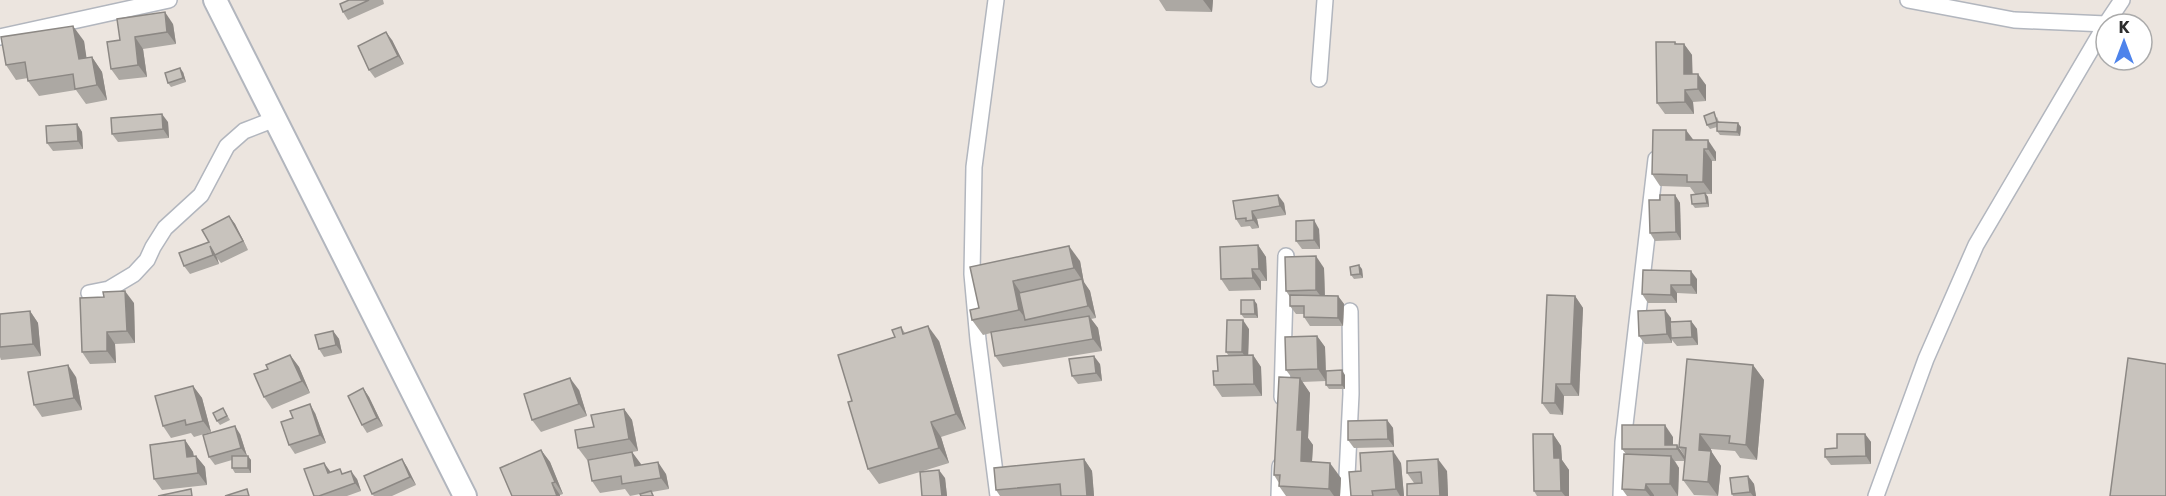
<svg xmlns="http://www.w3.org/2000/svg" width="2166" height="496" font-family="Jost,sans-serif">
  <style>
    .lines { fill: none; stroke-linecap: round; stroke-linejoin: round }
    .minor-casing { stroke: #b2b6be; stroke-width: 18 }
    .secondary-casing { stroke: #b2b6be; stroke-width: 26 }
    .minor { stroke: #fff; stroke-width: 15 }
    .secondary { stroke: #fff; stroke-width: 22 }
    .wall { fill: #aca8a3 }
    .shaded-wall { fill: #8c8884 }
    .building { fill: #c8c3bd; stroke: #8c8884; stroke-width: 1.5 }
  </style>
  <rect width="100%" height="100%" fill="#ece5df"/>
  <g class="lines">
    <!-- minor casing -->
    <g class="minor-casing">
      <g id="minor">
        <path d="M996 0 974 167 972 274 978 340 998 496"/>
        <path d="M1908 0 2014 20 2106 24"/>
        <path d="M0 37 169 0"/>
        <path d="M1319 79 1325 0"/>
        <path d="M89 293 109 289 134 274 147 260 153 247 165 228 201 195 227 146 244 131 275 119"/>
        <path d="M1282 397 1286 256"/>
        <path d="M1279 496 1280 466"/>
        <path d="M1346 496 1351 394 1350 311"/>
        <path d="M1621 496 1623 442 1656 159"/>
        <path d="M1876 496 1926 359 1976 245 2106 24 2122 0"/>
      </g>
    </g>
    <!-- secondary casing -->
    <g class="secondary-casing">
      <path id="secondary" d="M215 0 465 496"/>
    </g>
    <!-- minor -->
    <use href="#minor" class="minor"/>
    <!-- secondary -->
    <use href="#secondary" class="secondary"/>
  </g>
  <!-- wall -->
  <g class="wall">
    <path d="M349 0H383L384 4 348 20 343 12Z"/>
    <path d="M1159 0H1213L1212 12 1166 11Z"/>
    <path d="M173 24 176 44 143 49 147 77 119 80 111 69 120 40Z"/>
    <path d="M392 40 404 64 375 78 369 70Z"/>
    <path d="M84 41 86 58 92 57 102 72 107 100 86 104 76 90 39 96 28 81V78L16 80 6 65Z"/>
    <path d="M1675 42 1677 44H1684L1692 55V74L1706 85V101L1693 102 1694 114H1665L1657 103Z"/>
    <path d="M183 72 186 82 171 87 168 83Z"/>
    <path d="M1717 117 1719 122 1741 127 1740 136 1720 135 1717 131V127L1710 129 1707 125Z"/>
    <path d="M168 122 169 138 118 142 112 134Z"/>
    <path d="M77 124 82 132 83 149 53 151 47 143Z"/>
    <path d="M1693 140 1716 152V161H1712V194H1706L1708 197 1709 207 1695 208 1692 204 1700 194H1695L1690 187 1660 186 1652 174Z"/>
    <path d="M1675 195 1680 203 1681 240 1655 241 1650 233 1660 200Z"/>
    <path d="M1233 201 1284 203 1286 215 1257 219 1259 228 1252 229 1250 226 1241 227 1236 219Z"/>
    <path d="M229 216 235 224 248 250 221 263 217 258 219 264 190 274 184 266 209 242Z"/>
    <path d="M1319 229 1320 249H1302L1296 241Z"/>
    <path d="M1258 245 1266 257 1267 281H1261V290L1229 291 1221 279Z"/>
    <path d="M1080 261 1084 283 1090 291 1096 318 1091 319 1098 328 1102 351 1003 367 995 356 991 333 983 335 972 320 979 308 970 267Z"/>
    <path d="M1324 268 1325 296H1338L1344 304 1343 326H1310L1304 317V314H1296L1290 306V297L1286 291Z"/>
    <path d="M1362 269 1363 278 1354 279 1351 275Z"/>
    <path d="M1643 270 1697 279V294L1677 293V303H1648L1642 294Z"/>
    <path d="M1575 296 1583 308 1579 396H1564L1563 415 1550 414 1542 403Z"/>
    <path d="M134 303 135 343 115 344 116 363 90 364 82 352Z"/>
    <path d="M1257 304 1258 318H1244L1241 314Z"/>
    <path d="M30 311 38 323 41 356 1 360 0 357V314Z"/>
    <path d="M1671 318V322L1691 321 1697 329 1698 345 1677 346 1672 340V343L1645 344 1639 336Z"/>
    <path d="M901 327 905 333 939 341 966 429 941 437 949 463 920 472 945 478 947 496H922L920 472 879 484 868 469 852 401 895 337Z"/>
    <path d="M1249 329 1248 355H1253L1261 367 1262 396 1222 397 1214 385 1218 371 1229 356 1226 352Z"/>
    <path d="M333 331 339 339 342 353 324 357 319 349Z"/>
    <path d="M1317 336 1325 347 1326 371 1345 375V389H1329L1326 385V381L1302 382 1310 393 1308 438 1313 445 1312 462 1341 478 1340 496H1286L1279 486V483L1274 475 1292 378 1286 370Z"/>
    <path d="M290 355 299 367 310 393 272 409 264 397 268 369Z"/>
    <path d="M1100 364 1102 381 1078 384 1072 376Z"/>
    <path d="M1753 365 1764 380 1757 460 1740 458 1735 451 1711 449V451L1721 466 1718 496 1694 495 1683 480 1685 461H1675L1679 468 1678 496H1627L1622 489 1626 454 1622 449 1673 437V445H1677L1685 457 1679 447Z"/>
    <path d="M76 377 82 410 42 417 34 405Z"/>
    <path d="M193 386 202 398 211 432 194 437 191 433 171 438 163 426Z"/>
    <path d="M363 388 369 397 383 426 367 433 362 425Z"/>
    <path d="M579 390 587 416 541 432 532 420Z"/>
    <path d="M223 408 230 420 220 425 217 421Z"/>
    <path d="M624 409 632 420 638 451 587 460 578 448 594 427Z"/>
    <path d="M315 413 326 443 295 454 289 445Z"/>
    <path d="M1387 420 1393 428 1394 447 1354 448 1348 440Z"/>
    <path d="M240 434 247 456 251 460V473H235L232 468V460L215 465 209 457Z"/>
    <path d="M1553 434 1561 446 1562 460 1569 470V496H1537L1534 491Z"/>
    <path d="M1865 434 1871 442V464L1831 465 1825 457Z"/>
    <path d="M185 440 193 452 194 456H196L205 467 207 485 162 490 154 479Z"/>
    <path d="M541 450 550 462 563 494 560 495V496H512Z"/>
    <path d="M632 452 641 465 666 474 669 489 652 492 654 496H641L640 494 630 496 625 489 600 493 592 481Z"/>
    <path d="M402 459 407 467 416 485 392 496H374L372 494Z"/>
    <path d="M1084 459 1092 471 1094 496H1000L996 490Z"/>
    <path d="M1401 463 1404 496H1351L1361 471Z"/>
    <path d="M330 471V472L343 473 357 479 361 491 347 496H314Z"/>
    <path d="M1447 471 1448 496 1414 483 1407 473Z"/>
    <path d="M1748 476 1754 484 1756 496H1733L1732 494Z"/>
  </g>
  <!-- shaded-wall -->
  <g class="shaded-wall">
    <path d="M1203 0H1213L1212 12Z"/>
    <path d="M165 12 173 24 176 44 167 32Z"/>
    <path d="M73 26 84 41 89 74 79 59Z"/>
    <path d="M386 32 392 40 404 64 398 56Z"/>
    <path d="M135 37 143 49 147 77 138 65Z"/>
    <path d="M1684 44 1692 55 1693 86 1684 74Z"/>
    <path d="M92 57 102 72 107 100 97 85Z"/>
    <path d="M180 68 183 72 186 82 183 78Z"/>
    <path d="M1698 74 1706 85V101L1698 89Z"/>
    <path d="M1685 90 1693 102 1694 114 1685 102Z"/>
    <path d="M162 114 168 122 169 138 163 129Z"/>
    <path d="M1738 123 1741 127 1740 136 1737 132Z"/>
    <path d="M77 124 82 132 83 149 78 141Z"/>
    <path d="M1686 130 1695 142 1686 140Z"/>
    <path d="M1708 140 1716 152V161L1708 149Z"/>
    <path d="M1704 149 1712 161V194L1703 182Z"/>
    <path d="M1705 193 1708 197 1709 207 1707 203Z"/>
    <path d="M1278 195 1284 203 1286 215 1280 206Z"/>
    <path d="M1675 195 1680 203 1681 240 1676 232Z"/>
    <path d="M1252 211 1257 219 1259 228 1253 220Z"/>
    <path d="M229 216 235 224 248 250 243 241Z"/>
    <path d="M1314 220 1319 229 1320 249 1314 240Z"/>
    <path d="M1258 245 1266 257 1267 281 1259 269Z"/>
    <path d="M210 246 217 258 219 264 213 255Z"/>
    <path d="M1069 246 1080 261 1084 283 1074 268Z"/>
    <path d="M1316 256 1324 268 1325 302 1316 290Z"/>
    <path d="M1359 265 1362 269 1363 278 1360 274Z"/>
    <path d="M1252 269 1261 281V290L1253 278Z"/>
    <path d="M1691 271 1697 279V294L1691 285Z"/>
    <path d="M1082 279 1090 291 1096 318 1088 306Z"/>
    <path d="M1013 281 1023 296 1026 319 1019 310Z"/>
    <path d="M1671 285 1677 293V303L1671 295Z"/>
    <path d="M125 291 134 303 135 343 127 331Z"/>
    <path d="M1338 296 1344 304 1343 326 1338 318Z"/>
    <path d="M1575 296 1583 308 1579 396 1571 384Z"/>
    <path d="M1254 300 1257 304 1258 318 1255 314Z"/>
    <path d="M1665 310 1671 318 1672 338H1671L1672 343 1667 334Z"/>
    <path d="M30 311 38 323 41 356 33 344Z"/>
    <path d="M1089 316 1098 328 1102 351 1093 339Z"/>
    <path d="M1243 320 1249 329 1248 361 1242 352Z"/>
    <path d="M1691 321 1697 329 1698 345 1692 337Z"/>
    <path d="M928 326 939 341 966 429 956 414Z"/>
    <path d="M333 331 339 339 342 353 336 345Z"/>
    <path d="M107 332 115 344 116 363 107 351Z"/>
    <path d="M1317 336 1325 347 1326 381 1318 369Z"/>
    <path d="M290 355 299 367 310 393 302 381Z"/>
    <path d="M1253 355 1261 367 1262 396 1254 384Z"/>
    <path d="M1094 356 1100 364 1102 381 1096 373Z"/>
    <path d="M68 365 76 377 82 410 74 398Z"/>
    <path d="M1753 365 1764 380 1757 460 1746 445Z"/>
    <path d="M1342 370 1345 375V389L1342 385Z"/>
    <path d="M570 378 579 390 587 416 579 404Z"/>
    <path d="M1300 378 1310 393 1308 438 1313 445 1311 476 1301 461 1297 430Z"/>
    <path d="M1556 384 1564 396 1563 415 1555 403Z"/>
    <path d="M193 386 202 398 211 432 203 421Z"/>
    <path d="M363 388 369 397 383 426 377 418Z"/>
    <path d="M310 404 315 413 326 443 320 435Z"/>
    <path d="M624 409 632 420 638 451 629 439Z"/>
    <path d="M1387 420 1393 428 1394 447 1388 439Z"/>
    <path d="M931 422 941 437 949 463 939 448Z"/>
    <path d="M1665 425 1673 437V449L1665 445Z"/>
    <path d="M235 426 240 434 247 456 241 448Z"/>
    <path d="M1553 434 1561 446 1562 460 1569 470V496H1565L1561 491 1554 458Z"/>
    <path d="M1700 434 1711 449V451L1721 466 1718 496 1708 482 1699 450Z"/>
    <path d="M1865 434 1871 442V464L1866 456Z"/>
    <path d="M185 440 193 452 195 469 187 457Z"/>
    <path d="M1677 445 1685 457V461L1677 449Z"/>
    <path d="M541 450 550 462 563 494 555 482Z"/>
    <path d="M1393 451 1401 463 1404 496H1400L1396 489Z"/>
    <path d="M632 452 641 464 643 478 635 466Z"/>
    <path d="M196 456 205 467 207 485 198 473Z"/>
    <path d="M248 456 251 460V473L248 468Z"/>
    <path d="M1671 456 1679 468 1678 496 1670 484Z"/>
    <path d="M402 459 407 467 416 485 410 477Z"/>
    <path d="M1084 459 1092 471 1094 496H1087Z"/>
    <path d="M1438 459 1447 471 1448 496H1440Z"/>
    <path d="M658 462 666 474 669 489 661 478Z"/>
    <path d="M324 463 330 471 333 481 328 473Z"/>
    <path d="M1330 463 1341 478 1340 496H1334L1329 489Z"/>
    <path d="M939 470 945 478 947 496H942Z"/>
    <path d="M351 471 357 479 361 491 355 483Z"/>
    <path d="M1748 476 1754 484 1756 496H1753L1750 492Z"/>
    <path d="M552 483 560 495V496H557Z"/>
    <path d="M1646 484 1654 495V496H1650L1645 490Z"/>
  </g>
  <!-- building -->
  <g class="building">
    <path d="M349 0H369L343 12 340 4Z"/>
    <path d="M165 12 167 32 135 37 138 65 111 69 107 42 120 40 117 19Z"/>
    <path d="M73 26 79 59 92 57 97 85 75 89 73 74 28 81 25 62 6 65 1 37Z"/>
    <path d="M386 32 398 56 369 70 358 46Z"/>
    <path d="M1656 42H1675V44H1684V74H1698V89L1685 90V102L1657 103Z"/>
    <path d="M180 68 183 78 168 83 165 73Z"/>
    <path d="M1714 112 1717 122 1707 125 1704 116Z"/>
    <path d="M162 114 163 129 112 134 111 118Z"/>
    <path d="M1717 122 1738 123 1737 132 1717 131Z"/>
    <path d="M77 124 78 141 47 143 46 126Z"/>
    <path d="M1653 130H1686V140H1708V149H1704L1703 182H1687V175L1652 174Z"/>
    <path d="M1705 193 1707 203 1692 204 1691 195Z"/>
    <path d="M1278 195 1280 206 1252 211 1253 220 1246 221V218L1236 219 1233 201Z"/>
    <path d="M1660 195H1675L1676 232 1650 233 1649 200H1660Z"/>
    <path d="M229 216 243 241 215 255 210 246 213 255 184 266 179 253 209 242 202 230Z"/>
    <path d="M1314 220V240L1296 241V221Z"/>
    <path d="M1258 245 1259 269H1252L1253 278 1221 279 1220 247Z"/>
    <path d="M1069 246 1074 268 1013 281 1019 310 972 320 970 310 979 308 970 267Z"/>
    <path d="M1316 256V290L1286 291 1285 257Z"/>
    <path d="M1359 265 1360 274 1351 275 1350 267Z"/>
    <path d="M1643 270 1691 271V285H1671V295L1642 294Z"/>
    <path d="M1082 279 1088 306 1025 320 1019 293Z"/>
    <path d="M125 291 127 331 107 332V351L82 352 80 298 104 297 103 292Z"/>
    <path d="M1290 295 1338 296V318L1304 317V306H1290Z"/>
    <path d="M1547 295 1575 296 1571 384H1556L1555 403H1542Z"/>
    <path d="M1241 300H1254L1255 314H1241Z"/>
    <path d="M1665 310 1667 334 1639 336 1638 311Z"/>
    <path d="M30 311 33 344 0 347V314Z"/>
    <path d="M1089 316 1093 339 995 356 991 332Z"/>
    <path d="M1227 320H1243L1242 352H1226Z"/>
    <path d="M1691 321 1692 337 1671 338 1670 322Z"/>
    <path d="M928 326 956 414 931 422 939 448 868 469 848 402 852 401 838 355 895 337 892 330 901 327 903 334Z"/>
    <path d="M333 331 336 345 319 349 315 335Z"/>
    <path d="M1317 336 1318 369 1286 370 1285 337Z"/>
    <path d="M290 355 302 381 264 397 254 374 268 369 266 365Z"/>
    <path d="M1253 355 1254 384 1214 385 1213 371H1218L1217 356Z"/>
    <path d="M1094 356 1096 373 1072 376 1069 359Z"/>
    <path d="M2128 358 2166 364V496H2110Z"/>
    <path d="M1687 359 1753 365 1746 445 1729 443 1730 436 1700 434 1699 450 1711 451 1708 482 1683 480 1686 448 1679 447Z"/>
    <path d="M68 365 74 398 34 405 28 372Z"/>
    <path d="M1342 370V385H1326V371Z"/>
    <path d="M1279 377 1300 378 1297 430H1302L1301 461 1330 463 1329 489 1279 486 1280 475H1274Z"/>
    <path d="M570 378 579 404 532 420 524 394Z"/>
    <path d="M193 386 203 421 186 425 185 420 163 426 155 396Z"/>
    <path d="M363 388 377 418 362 425 348 396Z"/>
    <path d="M310 404 320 435 289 445 281 422 293 418 290 411Z"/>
    <path d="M223 408 227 416 217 421 213 413Z"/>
    <path d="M624 409 629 439 578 448 575 430 594 427 591 415Z"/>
    <path d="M1387 420 1388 439 1348 440V421Z"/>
    <path d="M1622 425H1665V445H1677V449H1622Z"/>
    <path d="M235 426 241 448 209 457 203 435Z"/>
    <path d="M1533 434H1553L1554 458H1560L1561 491H1534Z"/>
    <path d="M1837 434H1865L1866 456 1825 457V449L1837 448Z"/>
    <path d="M185 440 187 457 196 456 198 473 154 479 150 445Z"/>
    <path d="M541 450 555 482 552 483 557 496H512L500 468Z"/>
    <path d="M1393 451 1396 489 1372 491 1373 496H1351L1349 472 1361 471 1360 453Z"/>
    <path d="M632 452 635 466 658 462 661 478 622 484 621 476 592 481 588 460Z"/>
    <path d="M1624 454 1671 456 1670 484H1646L1645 490 1622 489Z"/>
    <rect x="232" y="456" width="16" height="12"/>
    <path d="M402 459 410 477 372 494 364 476Z"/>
    <path d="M1084 459 1087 496H1061L1060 484 996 490 994 468Z"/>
    <path d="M1438 459 1440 496H1407V484L1422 483 1421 472 1407 473V461Z"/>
    <path d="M324 463 328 473 340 469 342 474 351 471 355 483 319 496H314L304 469Z"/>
    <path d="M939 470 942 496H922L920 472Z"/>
    <path d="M1748 476 1750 492 1732 494 1730 478Z"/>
    <path d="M191 489 192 496H158Z"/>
    <path d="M247 489 249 496H225Z"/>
    <path d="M651 491 653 496H641L640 494Z"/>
  </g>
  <!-- north arrow -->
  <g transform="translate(2124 42)"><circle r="28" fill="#ffffff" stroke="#ababab" stroke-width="1.5"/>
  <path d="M0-4.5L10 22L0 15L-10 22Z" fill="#4d83eb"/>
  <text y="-9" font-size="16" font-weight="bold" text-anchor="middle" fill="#2c2c2c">K</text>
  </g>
</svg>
